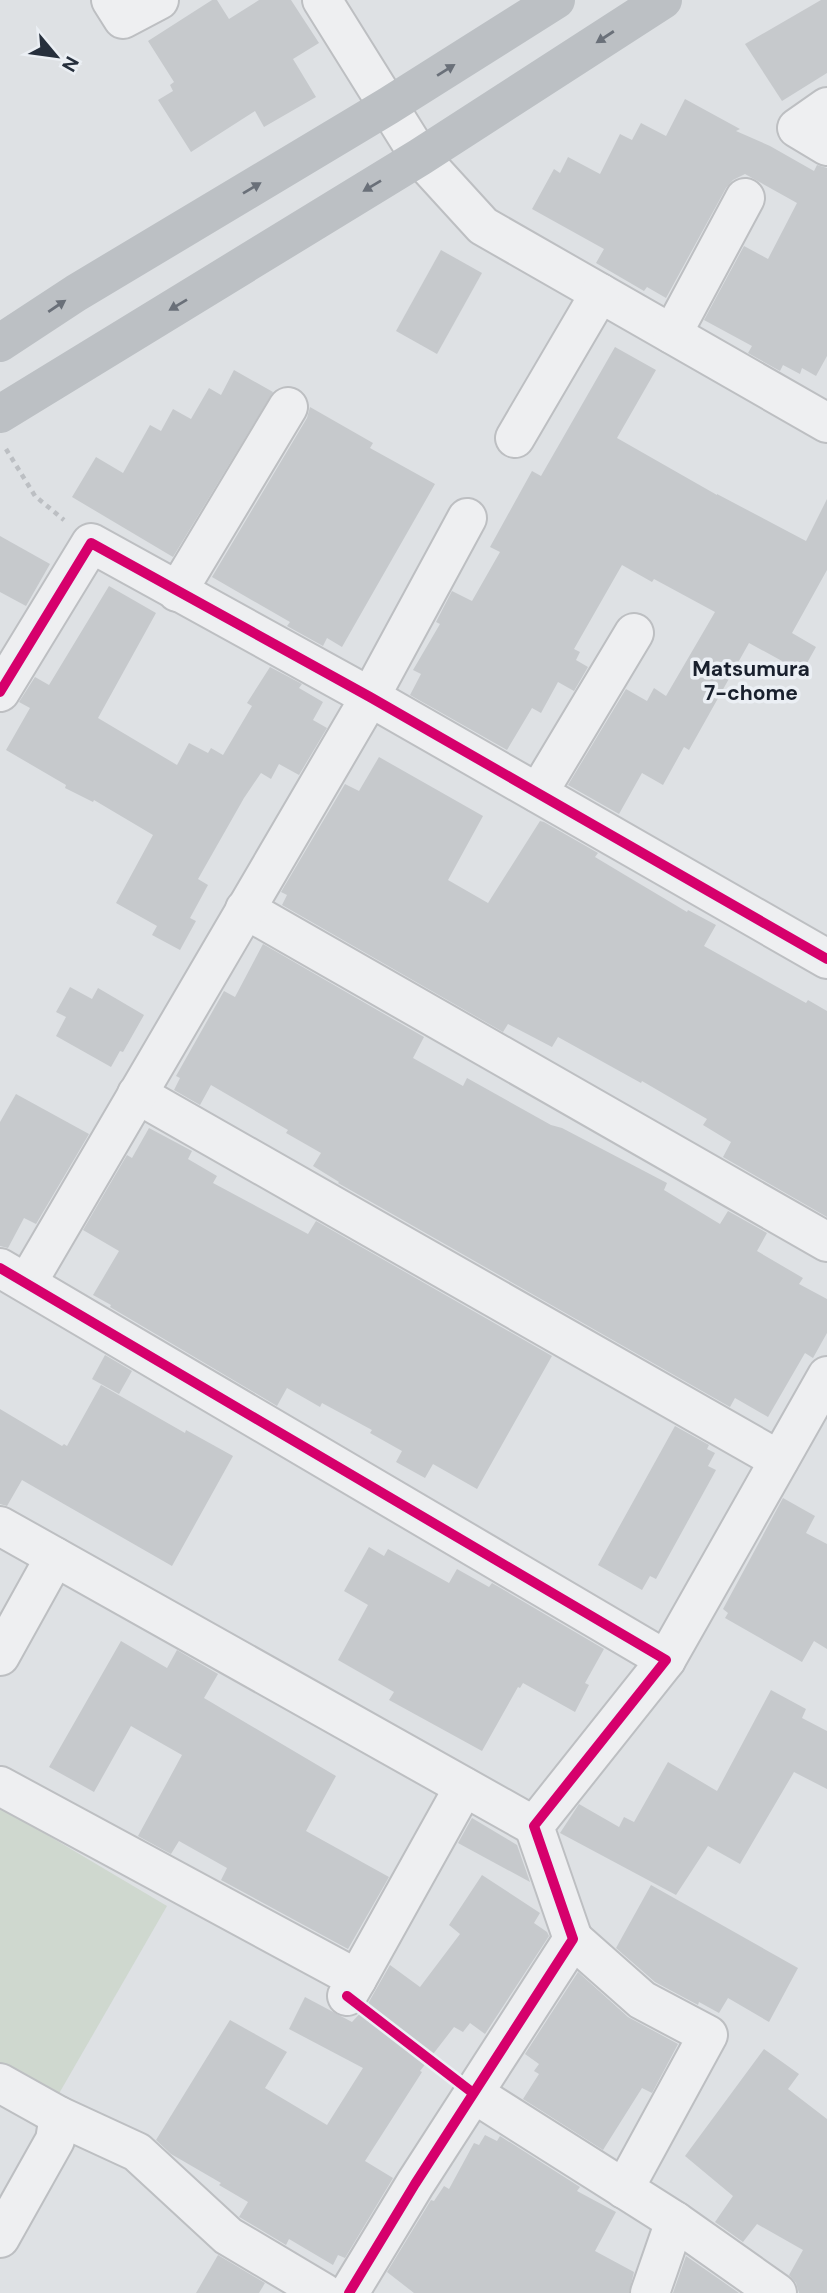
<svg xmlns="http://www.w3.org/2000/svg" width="827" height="2293" font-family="'DM Sans',sans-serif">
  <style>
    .green { fill: #cfd8cf }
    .building { fill: #c6c9cc }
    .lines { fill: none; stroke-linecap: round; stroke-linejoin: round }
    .street-casing { stroke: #bdbfc2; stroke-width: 42 }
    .path { stroke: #bcbfc3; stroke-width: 4.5; stroke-dasharray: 5 5; stroke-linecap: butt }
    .street { stroke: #eeeff1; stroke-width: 38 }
    .secondary { stroke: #bcc0c4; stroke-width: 38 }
    .cycleway-casing { stroke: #ebeff4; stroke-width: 15 }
    .cycleway { stroke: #d6006c; stroke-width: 10 }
    .oneway { fill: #6a7079 }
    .labels { text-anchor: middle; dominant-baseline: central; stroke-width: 7; stroke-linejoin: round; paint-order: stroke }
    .neighbourhood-label { font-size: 21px; font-weight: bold; fill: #19202d; stroke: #ebeff4 }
  </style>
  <rect width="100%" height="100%" fill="#dee1e4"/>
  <!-- green -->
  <path class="green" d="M0 1807 167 1906 57 2097 0 2065Z"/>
  <!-- building -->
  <g class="building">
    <path d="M212 0H217L229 19 259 0H291L319 43 293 59 316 97 264 127 255 111 191 152 158 100 173 91 170 85 174 82 148 41Z"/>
    <path d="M821 0H827V73L782 101 745 44Z"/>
    <path d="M685 99 740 129 736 131 770 146 814 171 817 165 827 168V356L816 376 802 368 800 374 783 365 780 371 748 353 752 346 704 320 744 246 768 259 797 203 745 174 733 180 726 188 666 298 647 287 644 291 596 263 604 249 532 209 554 169 560 173 568 157 600 174 620 134 632 140 641 123 666 136Z"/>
    <path d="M441 250 482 273 437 354 396 331Z"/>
    <path d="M615 347 656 370 617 438 717 495V494L806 541 827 499V570L792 633 816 647 802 672 749 643 689 750 684 747 663 785 642 773 619 814 568 785 626 689 647 701 654 688 666 696 715 612 654 579 652 582 622 565 574 649 580 652 576 660 588 667 574 691 558 682 541 713 532 708 507 750 410 695 421 674 413 670 440 624 436 622 452 591 472 601 500 552 490 547 532 471 541 476Z"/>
    <path d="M234 370 273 392 173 557 72 497 96 457 123 473 150 425 161 431 173 409 191 419 209 388 221 395Z"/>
    <path d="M310 407 373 443 370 448 435 484 342 647 327 638 323 646 287 626 290 622 212 577 307 418Z"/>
    <path d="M0 536 50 564 26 606 0 592Z"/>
    <path d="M109 586 156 613 98 718 177 765 189 743 208 753 211 748 223 755 252 706 247 703 270 667 302 684 299 688 323 702 313 720 327 728 299 775 279 764 271 779 261 773 244 798 198 879 208 885 190 918 196 921 180 950 152 935 157 926 116 903 153 835 94 800 93 802 65 788 66 785 6 750 30 708 19 702 35 677 49 685Z"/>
    <path d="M379 757 483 816 448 880 488 903 540 821 544 822 598 853 595 857 630 878 687 912 688 910 716 925 704 946 806 1003 808 1000 827 1011V1217L723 1157 731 1142 703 1125 707 1119 642 1081 641 1083 558 1037 552 1047 508 1024 503 1032 282 905 287 895 281 892 345 784 359 791Z"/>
    <path d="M263 944 424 1037 413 1058 463 1086 467 1078 551 1125 562 1128 667 1183 664 1190 720 1224 728 1211 767 1233 757 1251 803 1278 799 1284 827 1299V1333L813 1358 805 1353 768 1417 735 1398 730 1407 338 1183 339 1182 313 1166 321 1153 286 1133 288 1130 211 1085 200 1105 174 1090 180 1078 176 1076 224 991 235 997Z"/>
    <path d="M70 987 92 999 98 988 144 1015 123 1052 120 1051 111 1067 56 1036 66 1017 56 1012Z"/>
    <path d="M16 1094 89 1134 36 1224 24 1218 8 1248 0 1246V1122Z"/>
    <path d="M149 1128 192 1151 188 1159 217 1176 213 1183 308 1234 316 1221 552 1356 477 1489 433 1464 425 1478 396 1462 402 1451 370 1433 372 1430 322 1403 320 1407 287 1388 277 1406 110 1307 111 1305 93 1295 119 1251 83 1230 127 1155 132 1158Z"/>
    <path d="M105 1355 132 1371 119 1394 92 1379Z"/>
    <path d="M101 1385 185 1433 186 1430 233 1456 172 1566 22 1480 7 1506 0 1504V1409L62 1446 64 1444 67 1446Z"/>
    <path d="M675 1426 709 1445 707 1449 715 1453 708 1466 716 1470 656 1579 650 1576 642 1590 598 1565Z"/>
    <path d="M783 1498 815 1516 806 1533 827 1544V1649L814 1641 802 1662 725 1618 728 1613 723 1609Z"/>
    <path d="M369 1547 384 1556 388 1549 449 1583 457 1569 489 1587 492 1583 604 1649 585 1683 589 1685 575 1712 523 1683 520 1688 518 1687 482 1751 389 1700 394 1692 338 1660 368 1605 344 1591Z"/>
    <path d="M121 1641 167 1668 177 1650 218 1674 204 1698 336 1776 306 1831 389 1877 348 1949 221 1880 227 1868 179 1841 171 1854 138 1836 182 1755 131 1726 94 1792 49 1767Z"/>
    <path d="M771 1690 806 1709 802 1718 827 1731V1789L794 1772 740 1864 708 1846 676 1895 560 1833 579 1804 619 1827 624 1817 634 1822 668 1762 717 1791Z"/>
    <path d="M472 1818 517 1845 530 1882 458 1843Z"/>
    <path d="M482 1875 540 1913 534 1923 547 1932 549 1936 485 2034 470 2023 463 2032 454 2027 420 2071 422 2072 365 2161 393 2178 345 2258 338 2255 333 2265 289 2239 286 2245 241 2218 239 2217 248 2202 219 2185 221 2183 171 2154 156 2140 230 2020 287 2052 265 2088 327 2125 363 2068 289 2029 305 1997 352 2022 366 2007 390 1965 420 1987 460 1934 449 1925Z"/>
    <path d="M651 1885 798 1968 769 2022 728 1998 719 2013 699 2002 698 2005 655 1982 616 1948Z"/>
    <path d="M578 1972 628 2017 678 2044 652 2093 642 2088 603 2150 523 2099 539 2074 534 2071 539 2064 525 2054Z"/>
    <path d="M764 2049 799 2074 788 2089 827 2119V2293H799L796 2283 789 2275 803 2250 757 2224 743 2242 715 2222 733 2196 685 2156Z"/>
    <path d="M485 2135 497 2141 500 2136 580 2187 577 2191 616 2212 595 2251 634 2272 629 2293H414L387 2272 431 2200 434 2201 444 2186 449 2189 474 2143 479 2145Z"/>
    <path d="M218 2255 265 2283 259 2293H196Z"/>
    <path d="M686 2256 739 2293H673Z"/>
  </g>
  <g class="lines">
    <!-- street casing -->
    <g class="street-casing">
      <g id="street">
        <path d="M111 0 123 19 159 0"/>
        <path d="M322 0 420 157 483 226 827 423"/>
        <path d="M827 107 797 128 827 146"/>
        <path d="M672 334 745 198"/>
        <path d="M515 438 600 293"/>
        <path d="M177 592 288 407"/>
        <path d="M0 692 91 543 370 697 827 959"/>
        <path d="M538 793 634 633"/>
        <path d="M245 909 827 1242"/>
        <path d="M137 1094 779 1460"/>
        <path d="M0 1268 666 1660 534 1826 573 1939 415 2184 349 2293"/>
        <path d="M27 1283 370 697 467 518"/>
        <path d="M0 1526 534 1826"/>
        <path d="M0 1656 55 1557"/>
        <path d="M666 1660 827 1376"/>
        <path d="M0 1786 357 1979 347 1996"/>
        <path d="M573 1939 642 2000 708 2035 624 2189"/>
        <path d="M357 1979 464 1787"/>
        <path d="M0 2083 59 2116 137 2152 228 2236 324 2293"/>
        <path d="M473 2093 675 2221 777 2293"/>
        <path d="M0 2238 55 2140 59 2116"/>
        <path d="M650 2293 675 2221"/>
      </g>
    </g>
    <!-- path -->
    <path class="path" d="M6 449 35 496 64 520"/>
    <!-- street -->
    <use href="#street" class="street"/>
    <!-- secondary -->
    <g class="secondary">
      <path d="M0 343 76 293 388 106 556 0"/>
      <path d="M0 414 420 157 663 0"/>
    </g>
    <!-- cycleway casing -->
    <g class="cycleway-casing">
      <g id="cycleway">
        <path d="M0 692 91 543 370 697 827 959"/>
        <path d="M0 1268 666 1660 534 1826 573 1939 415 2184 349 2293"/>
        <path d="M347 1996 473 2093"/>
      </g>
    </g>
    <!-- cycleway -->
    <use href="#cycleway" class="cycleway"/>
  </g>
  <!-- one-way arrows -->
  <defs><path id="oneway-solid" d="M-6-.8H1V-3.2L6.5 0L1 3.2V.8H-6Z" transform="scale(1.75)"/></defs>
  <g class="oneway">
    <use href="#oneway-solid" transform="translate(605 37) rotate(147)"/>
    <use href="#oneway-solid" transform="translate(446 70) rotate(-32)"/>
    <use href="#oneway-solid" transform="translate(372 186) rotate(149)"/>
    <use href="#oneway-solid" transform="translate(252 188) rotate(-31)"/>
    <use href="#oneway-solid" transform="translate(178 305) rotate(149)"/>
    <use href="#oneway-solid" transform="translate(57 306) rotate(-34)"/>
  </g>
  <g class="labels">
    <!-- neighbourhood labels -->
    <g class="neighbourhood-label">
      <text x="751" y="669">Matsumura<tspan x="751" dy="24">7-chome</tspan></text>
    </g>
  </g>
  <!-- north arrow -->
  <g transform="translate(56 56) rotate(119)" stroke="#ebeff4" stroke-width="5" paint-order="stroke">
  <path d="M0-5L12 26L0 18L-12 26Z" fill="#262f3c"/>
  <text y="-10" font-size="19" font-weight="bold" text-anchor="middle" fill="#262f3c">N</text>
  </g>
</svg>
